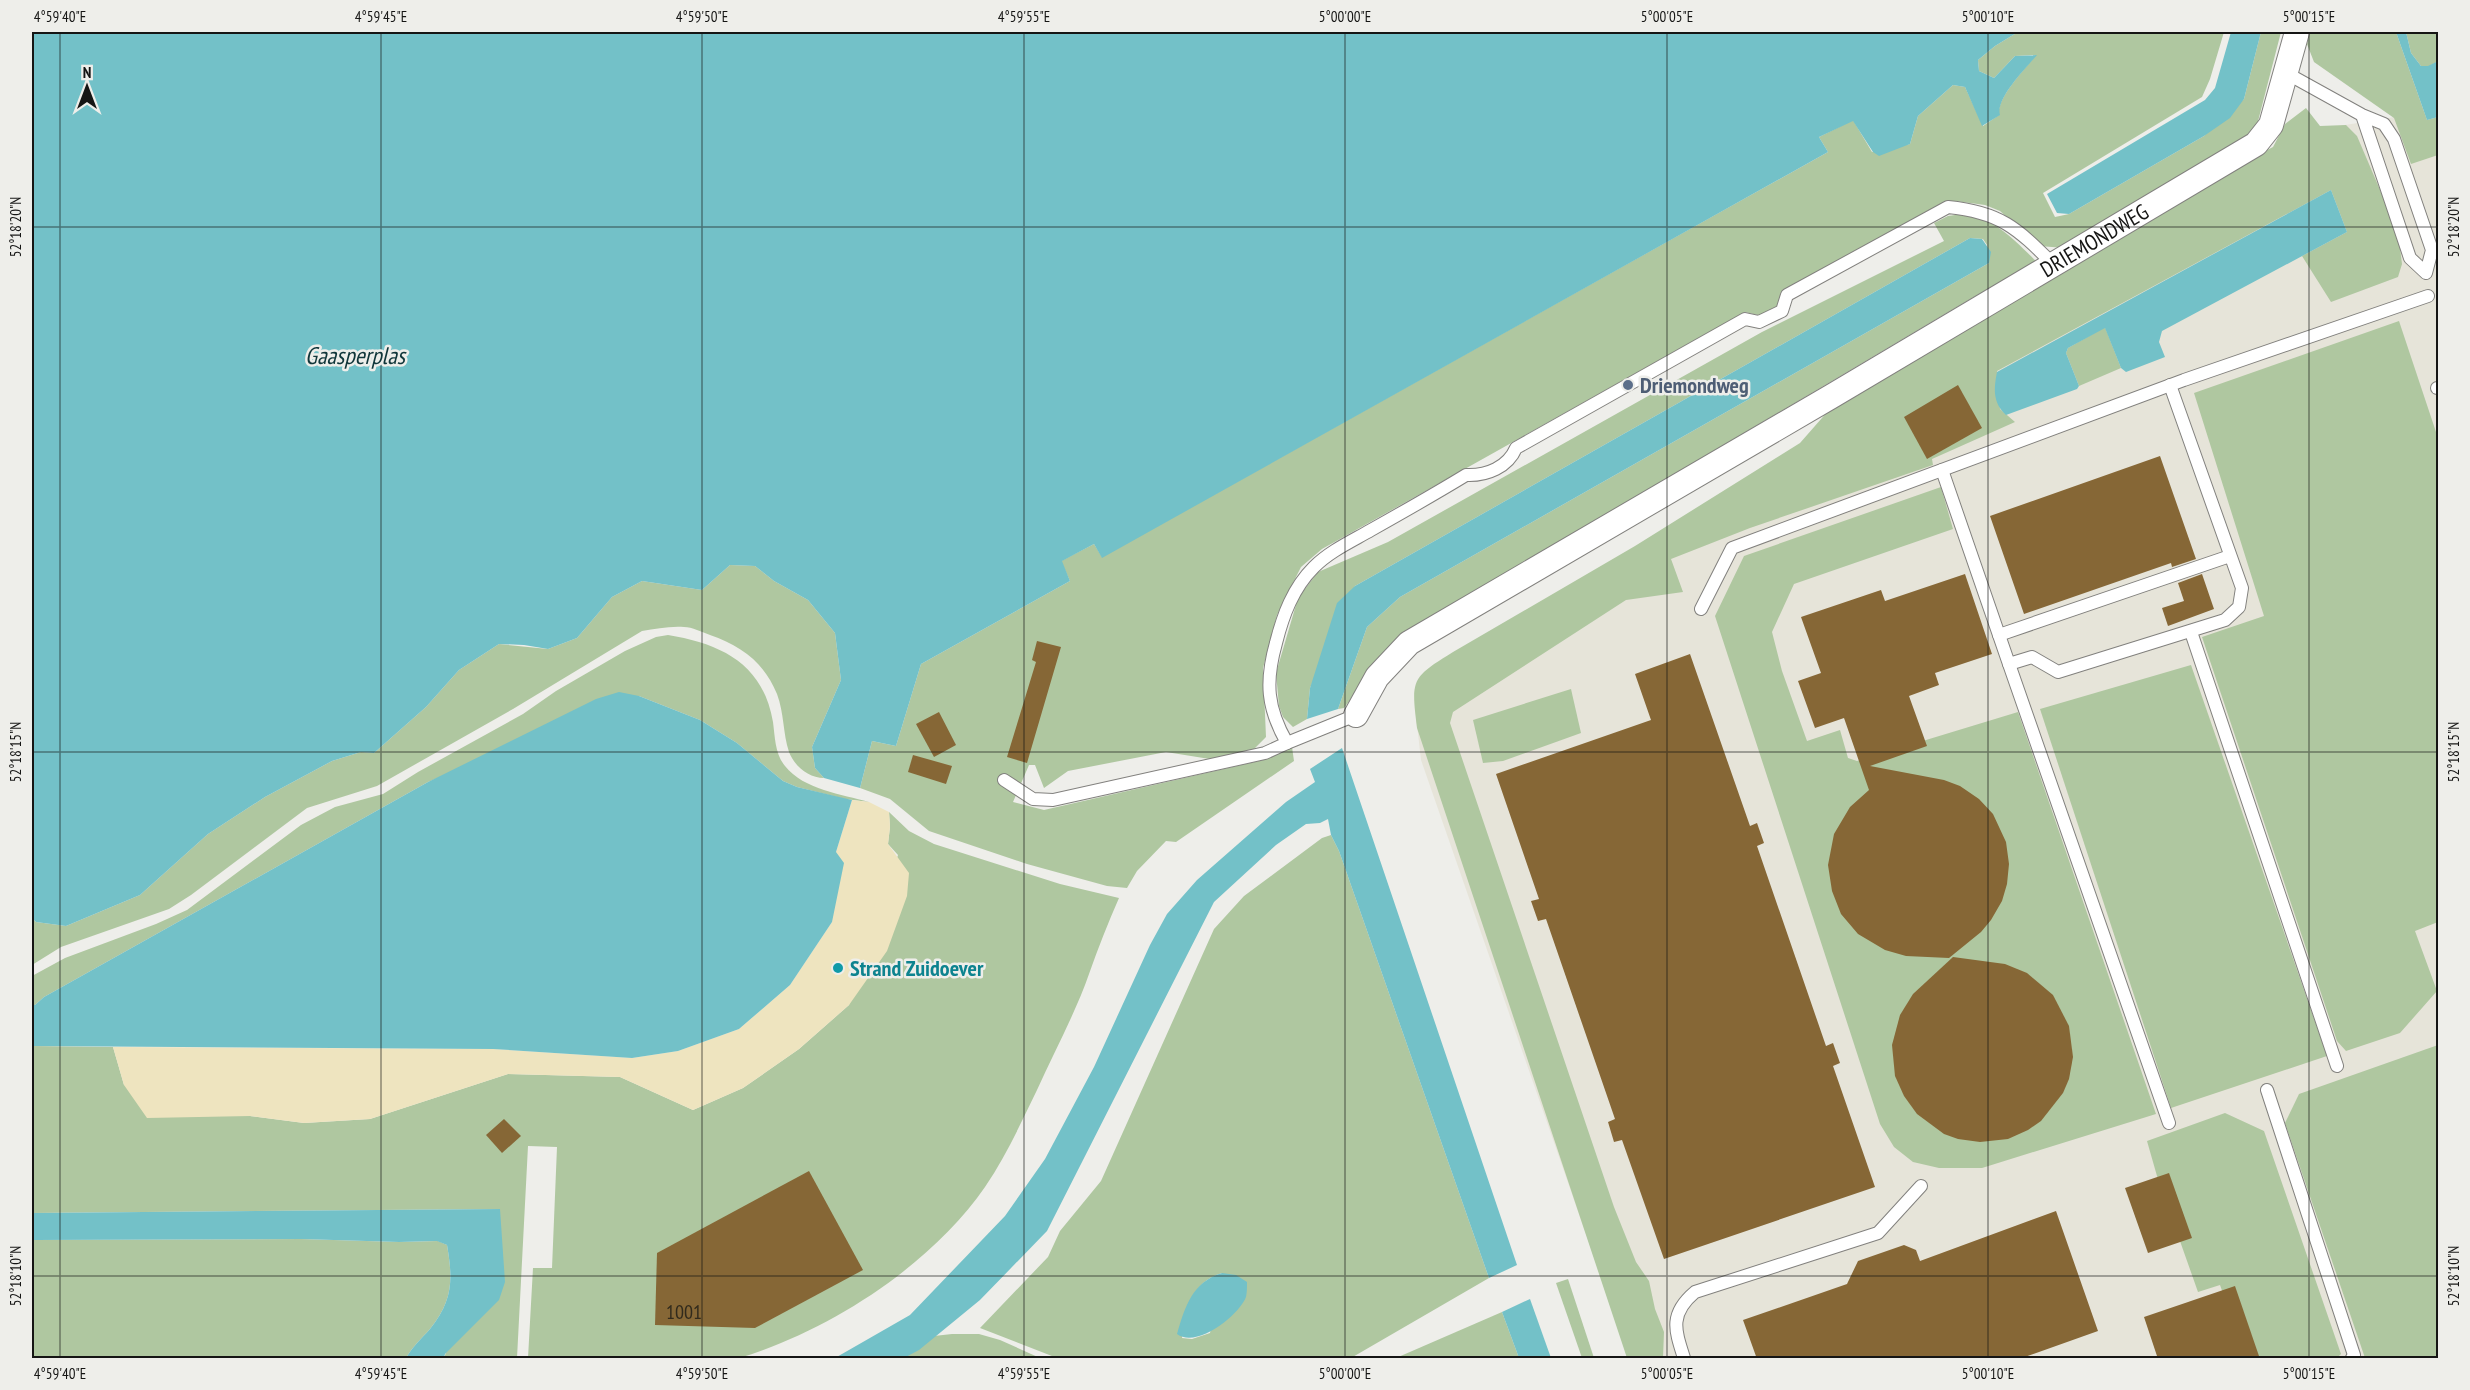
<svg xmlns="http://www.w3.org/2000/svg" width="2470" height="1390" font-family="'PT Sans Narrow',sans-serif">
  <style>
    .built { fill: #e6e4d9 }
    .green { fill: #afc7a0; fill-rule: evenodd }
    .sand { fill: #eee4bf }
    .water { fill: #73c1c8 }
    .building { fill: #866736 }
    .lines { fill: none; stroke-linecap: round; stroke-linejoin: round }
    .service-casing { stroke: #82817e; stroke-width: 14 }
    .minor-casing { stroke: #82817e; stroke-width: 26 }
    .service { stroke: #fff; stroke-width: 12 }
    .minor { stroke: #fff; stroke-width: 24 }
    .ticks { fill: none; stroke: #151514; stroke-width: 1.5; stroke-opacity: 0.45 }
    .service-dot { fill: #5c6f8a; stroke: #eeeeea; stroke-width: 2 }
    .culture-dot { fill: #0f9aa8; stroke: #eeeeea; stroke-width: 2 }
    .labels { text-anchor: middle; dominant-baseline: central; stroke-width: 5; stroke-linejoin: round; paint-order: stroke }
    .number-label { font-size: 20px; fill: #312a1c }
    .street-label { font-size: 22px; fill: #151514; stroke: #eeeeea }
    .service-label { font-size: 22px; font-weight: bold; fill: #4e5e75; stroke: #eeeeea; text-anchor: start }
    .culture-label { font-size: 22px; font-weight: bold; fill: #0d838f; stroke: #eeeeea; text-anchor: start }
    .water-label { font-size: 24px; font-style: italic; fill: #10363a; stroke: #eeeeea }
    .neatline { fill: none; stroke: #151514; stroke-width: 2 }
    .ticks-label { font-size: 15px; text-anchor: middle; fill: #151514 }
  </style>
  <rect width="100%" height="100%" fill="#eeeeea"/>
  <!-- built -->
  <path class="built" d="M2438 110V1358H1629L1421 760 1415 707 2339 126Z"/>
  <!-- green -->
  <g class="green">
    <path d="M2018 32H2224L2210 79 2202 97 2043 193 2055 217 2069 214 2204 136 2244 99 2261 32H2281L2256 129 2226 150 2065 248 2039 246 2000 211 1985 205 1955 201 1945 202 1781 292 1777 308 1762 316 1745 312 1322 549 1301 567 1277 615 1263 668 1266 737 1252 751 1216 760 1166 752 1068 771 1044 788 1035 765H1029L1013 802 1044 810 1263 760 1292 747 1294 761 1176 842 1166 841 1137 871 1127 888 1107 886 1027 864 929 831 890 799 860 788 872 741 896 746 921 664 1070 581 1061 561 1094 544 1102 557 1828 152 1819 137 1853 120 1872 152 1910 144 1918 116 1953 85 1965 87 1983 126 1999 115C1996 98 2026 68 2036 55L2015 56 1994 78 1979 71 1978 60 1995 46Z"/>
    <path d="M2310 32H2396L2427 120 2438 117V155L2411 164 2394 118 2314 62 2307 44Z"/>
    <path d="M2406 32H2438V61L2428 67 2421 66 2411 53Z"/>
    <path d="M2306 108 2320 126 2346 125 2357 136 2398 232 2402 264 2398 277 2331 302 2302 256 2347 232 2331 190 1997 371 2000 409 2015 422 1932 459 1933 465 1750 528 1671 559 1683 592 1626 600 1453 712 1450 723 1614 1207 1636 1262 1649 1281 1655 1309 1664 1332 1663 1358H1627L1417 728C1411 679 1411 678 1453 652L1635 546 1800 443 1836 402 2240 164 2273 147 2285 124Z"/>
    <path d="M1962 214C1994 216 2016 242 2038 263L1972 298 1417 627 1384 654 1344 708 1338 709 1367 627 1400 597 1989 263 1987 245 1983 239 1970 238 1355 586 1310 688 1307 719 1293 727 1283 717 1279 706 1276 673 1298 598 1318 572 1388 542 1762 332 1944 241 1934 223 1948 216Z"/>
    <path d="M2399 321 2438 438V922L2415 931 2437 991 2400 1033 2346 1051 2337 1041 2202 637 2264 616 2194 393Z"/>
    <path d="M2105 327 2121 368 2079 386 2066 353 2068 348Z"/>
    <path d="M1941 487 1953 529 1794 584 1772 632 1782 671 1807 741 1840 730 1848 758 1857 761 2018 712 2156 1114 1982 1168H1939L1913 1162 1894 1147 1880 1124 1715 616 1744 556Z"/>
    <path d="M730 565 755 566 774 581 808 600 835 633 841 680 812 747 815 768 824 778C809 778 795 767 789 752 783 734 784 712 777 694 764 662 741 646 710 635 702 632 692 627 684 627 669 626 656 629 642 631L513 709 377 786 307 808 191 895 169 909 61 947 32 965V918L36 922 66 926 140 895 208 834 265 797 332 761 361 752 374 753 426 707 459 670 499 644 548 649 577 638 612 597 642 581 702 590Z"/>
    <path d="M668 635C722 644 763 664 773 722 775 737 775 754 785 766 804 790 842 794 869 802L845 799 797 787 783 781 737 743 700 720 639 696 428 782 44 997 35 1005H32V976L65 958 156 924 187 910 301 825 335 807 383 794 418 772 523 714 556 691 625 651 656 637Z"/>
    <path d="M2191 665 2327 1056 2171 1108 2040 709Z"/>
    <path d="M1571 689 1581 733 1503 761 1483 763 1473 720Z"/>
    <path d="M889 812 909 831 934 844 1060 884 1119 898C1108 923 1098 948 1089 974 1075 1014 1054 1052 1037 1090 1021 1123 1006 1156 985 1187 931 1265 830 1331 739 1358H528L533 1268H552L557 1147 528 1146 517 1358H444L499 1209 32 1213V1046L113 1047 124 1085 250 1116 304 1123 370 1119 508 1074 620 1077 693 1110 743 1088 799 1049 849 1005 898 855 888 844 890 827Z"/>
    <path d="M1331 835 1339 851 1489 1278 1351 1358H1057L980 1328 1048 1257 1060 1231 1101 1181 1214 929 1244 896 1322 838ZM1222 1273 1210 1333 1192 1339 1182 1338C1190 1309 1189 1283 1222 1273Z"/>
    <path d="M2438 1045V1358H2365L2285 1123 2299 1094Z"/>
    <path d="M2225 1113 2264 1131 2341 1354 2337 1358H2246L2220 1285 2198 1292 2157 1176 2147 1141Z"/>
    <path d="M301 1239 399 1242 438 1241 447 1245C453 1280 453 1300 430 1329 421 1339 413 1346 406 1358H32V1240Z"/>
    <path d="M1568 1279 1594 1358H1582L1556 1283Z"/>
    <path d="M1502 1312 1519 1358H1396Z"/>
    <path d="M952 1334H979L1000 1340 1040 1358H878L934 1336Z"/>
  </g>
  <!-- sand -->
  <path class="sand" d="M852 800 869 802 889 812 890 827 888 844 909 873 907 896 887 951 849 1005 799 1049 743 1088 693 1110 620 1077 508 1074 370 1119 304 1123 250 1116 147 1118 124 1085 113 1047 493 1049 632 1058 678 1051 739 1029 790 985 832 922 836 852Z"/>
  <!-- water -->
  <g class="water">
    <path d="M32 32H2018L1995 46 1978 60 1979 71 1994 78 2015 56 2037 55C2026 68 1995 99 2000 115L1982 126 1965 87 1953 85 1918 116 1910 144 1879 156 1873 152 1853 121 1819 137 1828 152 1102 558 1094 544 1062 561 1070 581 921 664 896 746 872 741 860 788 824 778 815 768 812 747 841 680 835 633 808 600 774 581 755 566 730 565 702 590 642 581 612 597 577 638 548 649 524 645 499 644 459 670 426 707 374 753 361 752 332 761 265 797 208 834 140 895 66 926 36 922 32 918Z"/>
    <path d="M2231 32H2261L2244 99 2230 118 2204 136 2069 214 2057 213 2047 194 2205 100 2215 88Z"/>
    <path d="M2396 32H2406L2411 53 2421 66H2428L2438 61V117L2427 120Z"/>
    <path d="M2331 190 2347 232 2162 331 2159 342 2165 357 2126 372 2121 368 2105 328 2068 348 2066 353 2079 386 2077 389 2006 415C1992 402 1994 388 1997 372Z"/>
    <path d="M1970 238 1982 239 1991 252 1989 263 1400 597 1367 627 1338 709 1307 719 1310 688 1337 603 1355 586Z"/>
    <path d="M619 692 639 696 700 720 737 743 783 781 797 787 852 800 836 852 844 863 832 922 790 985 739 1029 678 1051 632 1058 493 1049 32 1046V1005H35L44 997 428 782 596 699Z"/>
    <path d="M1342 748 1517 1265 1489 1278 1339 851 1331 835 1328 819 1320 823 1306 824 1276 845 1214 902 1047 1231 980 1300 919 1350 904 1358H835L910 1315 1005 1216 1045 1159 1094 1067 1150 945 1167 914 1197 880 1286 802 1315 782 1310 769Z"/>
    <path d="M500 1209 505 1282 499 1300 445 1354 444 1358H406C413 1346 421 1339 430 1329 453 1300 453 1280 447 1245L437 1241 399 1242 301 1239 32 1240V1213Z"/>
    <path d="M1222 1273 1236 1275 1247 1282C1247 1286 1247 1293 1246 1297 1239 1315 1197 1349 1177 1334 1185 1307 1192 1282 1222 1273Z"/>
    <path d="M1530 1299 1551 1358H1519L1502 1312Z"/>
  </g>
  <!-- building -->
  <g class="building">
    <path d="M1958 385 1982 428 1927 459 1904 417Z"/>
    <path d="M2160 456 2196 559 2172 567 2171 563 2024 614 1990 516Z"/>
    <path d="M1965 574 1992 654 1935 673 1939 685 1909 696 1927 746 1870 766 1944 780 1960 786 1979 799 1993 814 2006 842 2009 864 2007 884 2002 901 1991 920 1981 932 1949 958 1906 956 1885 950 1858 934 1841 914 1832 891 1828 865 1834 834 1850 807 1869 790 1844 718 1815 728 1798 681 1821 673 1801 617 1881 590 1885 601Z"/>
    <path d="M2202 574 2214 609 2168 626 2162 608 2184 601 2178 583Z"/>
    <path d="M1037 641 1061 647 1027 763 1007 757 1036 662 1032 660Z"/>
    <path d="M1690 654 1750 826 1757 823 1764 843 1757 846 1826 1046 1833 1043 1840 1063 1833 1066 1875 1187 1664 1259 1622 1140 1614 1142 1608 1122 1615 1119 1546 919 1538 921 1531 901 1539 899 1496 774 1651 720 1635 674Z"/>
    <path d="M939 712 956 745 934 757 916 724Z"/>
    <path d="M913 755 952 766 946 784 908 772Z"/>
    <path d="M1953 957 2005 964 2027 973 2053 995 2069 1026 2073 1057 2069 1079 2063 1093 2041 1121 2028 1130 2008 1139 1980 1142 1958 1139 1944 1134 1917 1114 1904 1096 1895 1076 1892 1045 1900 1015 1913 994Z"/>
    <path d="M504 1119 521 1136 502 1153 486 1135Z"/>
    <path d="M809 1171 863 1270 755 1328 655 1325 657 1253Z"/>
    <path d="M2169 1173 2192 1238 2148 1253 2125 1188Z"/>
    <path d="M2056 1211 2098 1331 2019 1359H1757L1743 1320 1847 1284 1858 1261 1904 1245 1916 1250 1920 1261Z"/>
    <path d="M2235 1286 2260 1359H2158L2144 1317Z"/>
  </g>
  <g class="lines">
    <!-- service casing -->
    <g class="service-casing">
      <g id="service">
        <path d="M2286 73 2362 115 2384 124 2394 139 2432 250 2426 273 2410 258 2362 115"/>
        <path d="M2437 388H2438"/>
        <path d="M1942 470 2009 664"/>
        <path d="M1701 609 1732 548 2184 380 2428 296"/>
        <path d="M2191 632 2337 1066"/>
        <path d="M1999 635 2230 556"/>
        <path d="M1356 715 1287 743C1267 708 1265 682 1276 643 1283 615 1293 588 1314 567 1330 551 1352 541 1371 530 1403 512 1435 494 1466 475 1487 476 1508 467 1516 448L1745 319 1759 322 1782 311 1787 295 1948 207C2000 212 2017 228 2053 264"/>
        <path d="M1004 780 1033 799 1053 800 1265 753 1287 743"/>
        <path d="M2267 1090 2354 1355 2352 1358"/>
        <path d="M2169 1123 2009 664 2032 657 2058 672 2225 620 2239 607 2242 588 2170 385"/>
        <path d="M1684 1358C1675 1330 1669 1314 1695 1292L1878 1233 1921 1186"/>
      </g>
    </g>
    <!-- minor casing -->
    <g class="minor-casing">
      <g id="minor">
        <path id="s1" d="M1356 715 1377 677 1409 643 1832 396 2256 144 2271 125 2297 32"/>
      </g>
    </g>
    <!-- service -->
    <use href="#service" class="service"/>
    <!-- minor -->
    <use href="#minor" class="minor"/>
  </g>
  <!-- ticks -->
  <path class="ticks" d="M60 32V1358M381 32V1358M702 32V1358M1024 32V1358M1345 32V1358M1667 32V1358M1988 32V1358M2309 32V1358M32 227H2438M32 752H2438M32 1276H2438"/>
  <!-- markers -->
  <circle class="service-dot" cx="1628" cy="385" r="6"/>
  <circle class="culture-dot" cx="838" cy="968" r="6"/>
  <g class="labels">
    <!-- number labels -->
    <g class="number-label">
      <text x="684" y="1312">1001</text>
    </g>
    <!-- street labels -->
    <g class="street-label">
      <text stroke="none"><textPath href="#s1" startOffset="885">DRIEMONDWEG</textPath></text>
    </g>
    <!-- service labels -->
    <g class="service-label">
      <text x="1640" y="385">Driemondweg</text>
    </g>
    <!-- culture labels -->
    <g class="culture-label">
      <text x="850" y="968">Strand Zuidoever</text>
    </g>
    <!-- water labels -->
    <g class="water-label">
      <text x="355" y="355">Gaasperplas</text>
    </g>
  </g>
  <!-- border -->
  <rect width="2470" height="1390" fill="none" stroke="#eeeeea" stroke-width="66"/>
  <!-- north arrow -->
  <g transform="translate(87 87)" stroke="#eeeeea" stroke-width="4.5" paint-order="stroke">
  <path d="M0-4.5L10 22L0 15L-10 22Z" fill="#151514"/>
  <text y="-9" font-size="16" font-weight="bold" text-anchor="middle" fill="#151514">N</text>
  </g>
  <rect x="33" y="33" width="2404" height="1324" class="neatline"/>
  <g class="ticks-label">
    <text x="60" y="22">4°59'40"E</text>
    <text x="381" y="22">4°59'45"E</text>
    <text x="702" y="22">4°59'50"E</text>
    <text x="1024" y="22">4°59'55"E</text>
    <text x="1345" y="22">5°00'00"E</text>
    <text x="1667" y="22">5°00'05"E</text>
    <text x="1988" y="22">5°00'10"E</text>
    <text x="2309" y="22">5°00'15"E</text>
    <text transform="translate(16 227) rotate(-90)" y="5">52°18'20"N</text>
    <text transform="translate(2454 227) rotate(-90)" y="5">52°18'20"N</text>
    <text transform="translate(16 752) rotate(-90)" y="5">52°18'15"N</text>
    <text transform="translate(2454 752) rotate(-90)" y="5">52°18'15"N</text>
    <text transform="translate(16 1276) rotate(-90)" y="5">52°18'10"N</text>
    <text transform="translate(2454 1276) rotate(-90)" y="5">52°18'10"N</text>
    <text x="60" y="1379">4°59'40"E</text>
    <text x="381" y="1379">4°59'45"E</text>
    <text x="702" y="1379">4°59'50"E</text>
    <text x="1024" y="1379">4°59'55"E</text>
    <text x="1345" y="1379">5°00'00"E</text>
    <text x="1667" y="1379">5°00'05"E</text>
    <text x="1988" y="1379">5°00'10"E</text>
    <text x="2309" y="1379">5°00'15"E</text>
  </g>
</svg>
